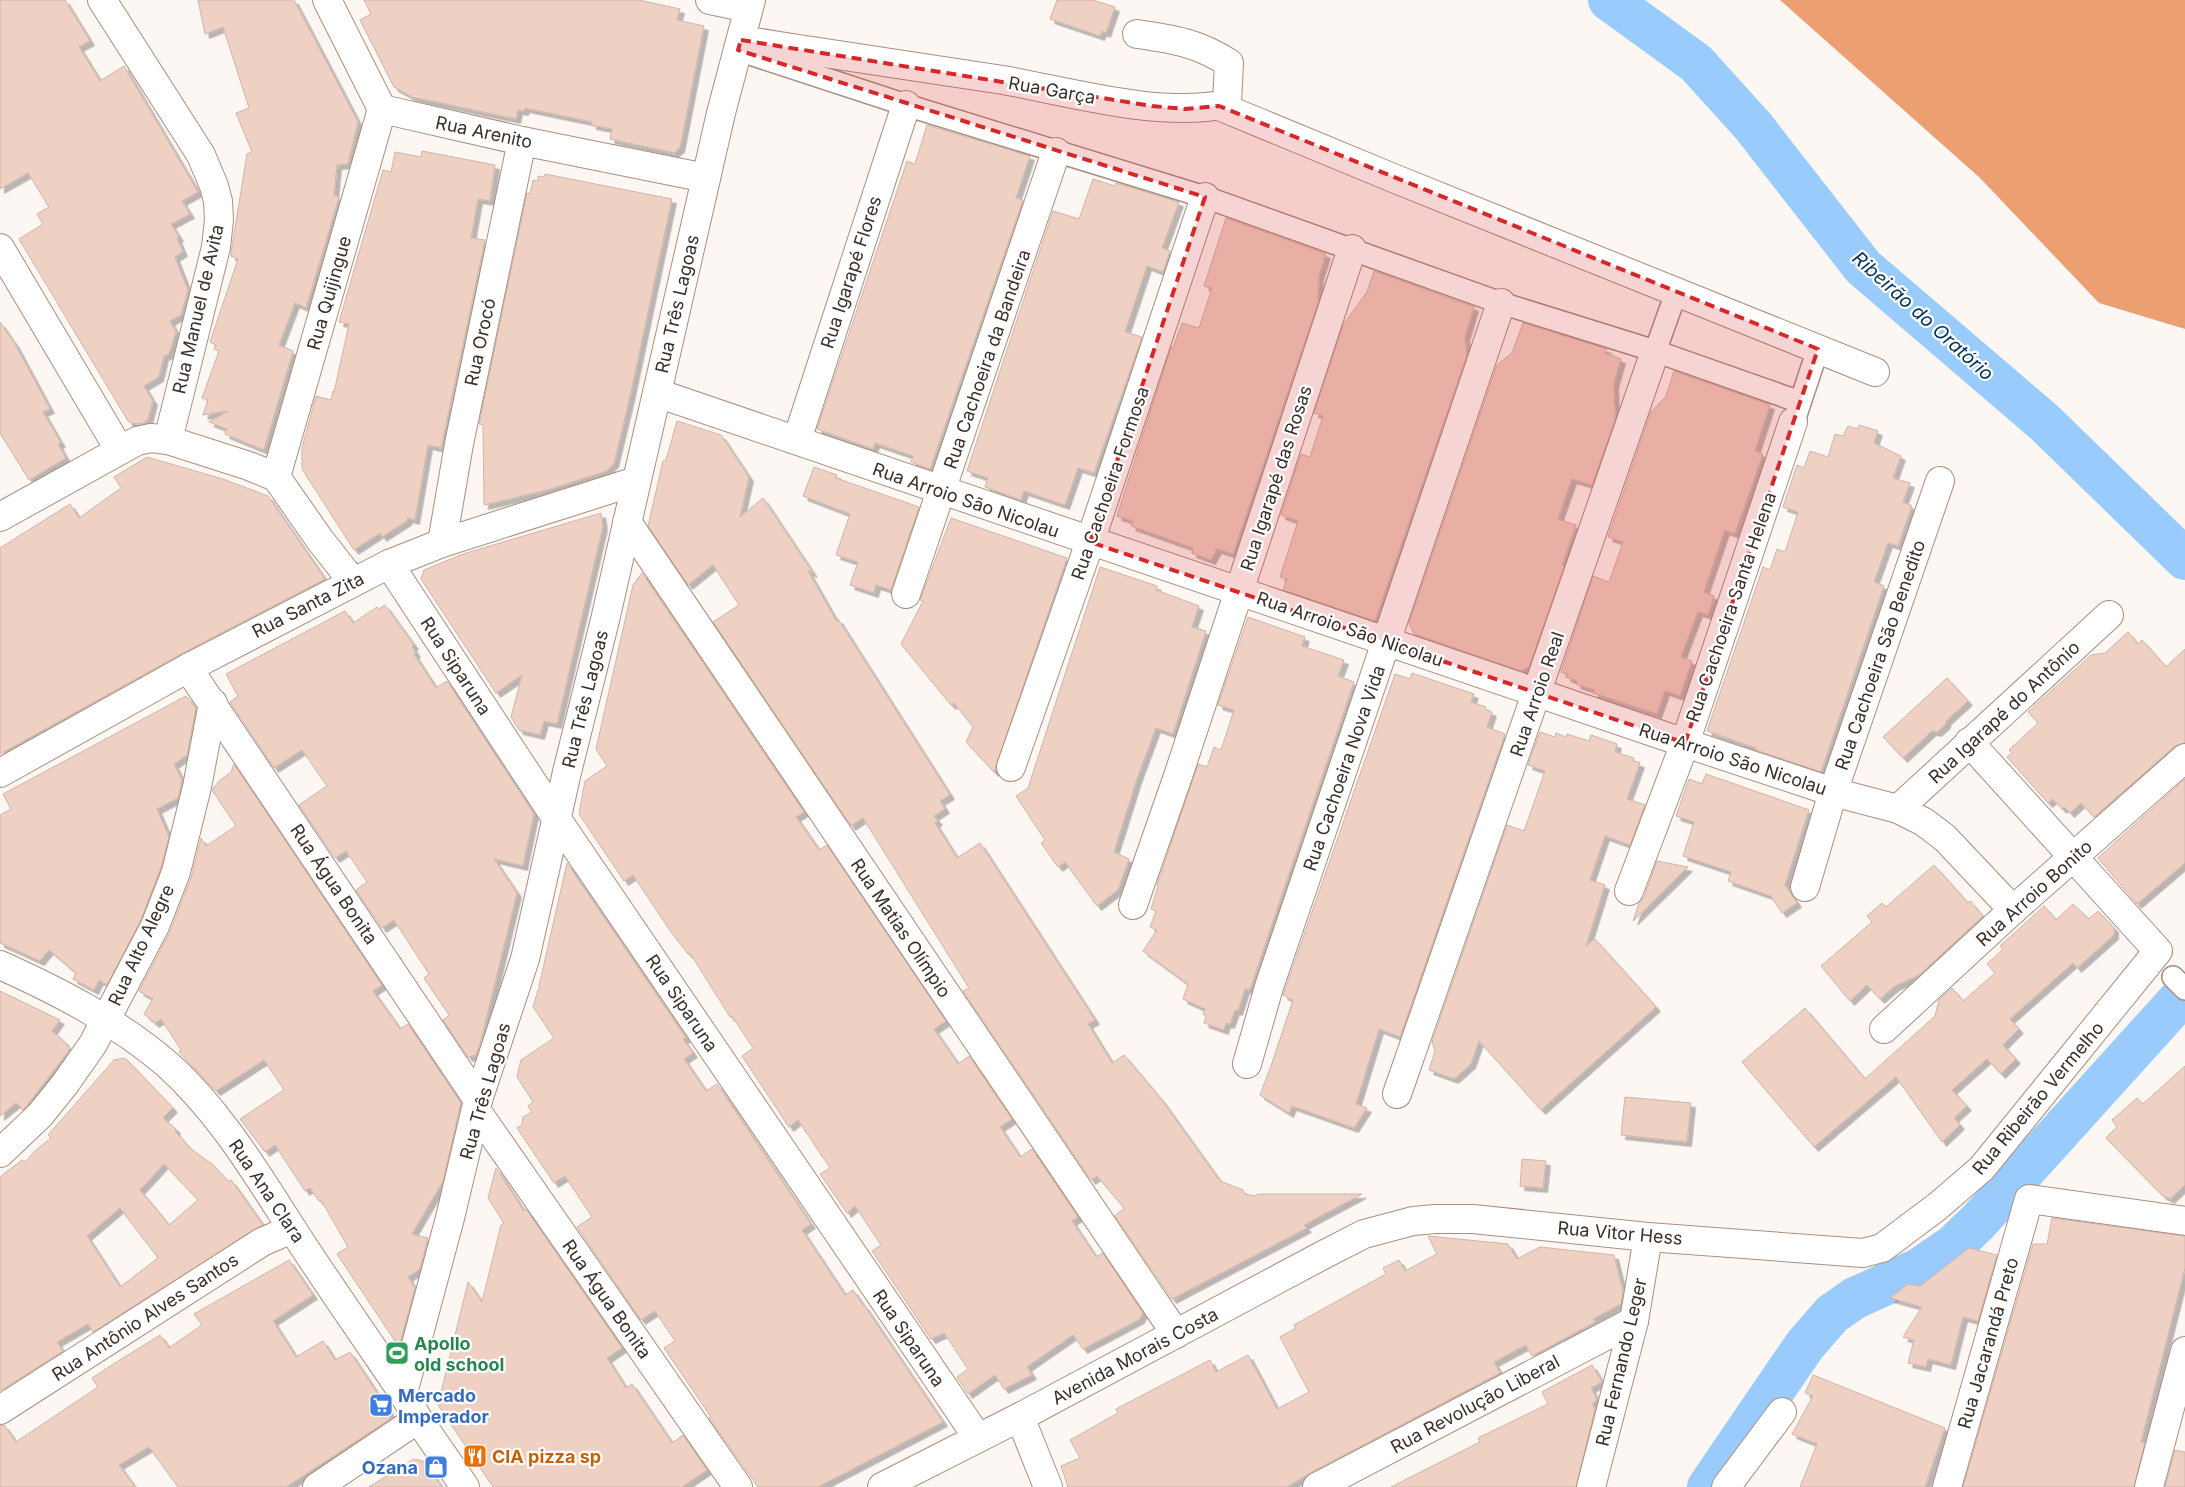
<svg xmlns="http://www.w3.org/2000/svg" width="2185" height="1487" font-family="Inter,sans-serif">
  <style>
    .forest { fill: #eca071 }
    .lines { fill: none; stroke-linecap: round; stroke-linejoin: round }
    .river { stroke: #99ccfd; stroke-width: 42 }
    .building { fill: #efd1c4; stroke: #d0b4a7; fill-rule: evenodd; filter: url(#shadow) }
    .pedestrian-casing { stroke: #a98f81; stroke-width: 24 }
    .minor-casing { stroke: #a98f81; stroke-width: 30 }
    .tertiary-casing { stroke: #a98f81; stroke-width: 30 }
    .pedestrian { stroke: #fff; stroke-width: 21 }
    .minor { stroke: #fff; stroke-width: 28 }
    .tertiary { stroke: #fff; stroke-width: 28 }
    .marked { fill: #d62828; fill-opacity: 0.2; stroke: #d62828; stroke-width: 4; stroke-dasharray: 10 6; stroke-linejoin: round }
    .labels { text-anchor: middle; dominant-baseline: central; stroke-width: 4.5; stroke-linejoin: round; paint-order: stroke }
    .street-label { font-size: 18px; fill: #3a2f29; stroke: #fff }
    .leisure-label { font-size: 18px; font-weight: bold; fill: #27864d; stroke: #fff; text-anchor: start }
    .shop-label { font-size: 18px; font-weight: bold; fill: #366cbe; stroke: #fff; text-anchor: start }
    .food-label { font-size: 18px; font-weight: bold; fill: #c56008; stroke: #fff; text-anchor: start }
    .water-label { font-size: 19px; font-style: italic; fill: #003258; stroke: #fff }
  </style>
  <defs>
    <filter id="shadow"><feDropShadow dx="4.5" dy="4.5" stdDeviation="0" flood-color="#0004"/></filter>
  </defs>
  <rect width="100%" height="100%" fill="#fdf7f4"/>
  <!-- forest -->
  <path class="forest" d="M1780 0H2185V329L2099 303 1980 178Z"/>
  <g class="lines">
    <!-- river -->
    <g class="river">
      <path d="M1609 0 1696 63 1753 126 1863 267 2044 422 2185 559"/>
      <path d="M1708 1487 1805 1345 1832 1314 1855 1298 1919 1269 1954 1245 1978 1222 2185 993"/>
    </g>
  </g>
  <!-- building -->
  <g class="building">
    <path d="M0 0H65L90 41 79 47 100 81 124 66 198 192 182 201 190 214 171 224 179 237 177 238 183 252 175 257 188 290 181 315 170 321 176 332 169 354 164 356 159 377 144 386 153 401 148 420 141 424 131 423 128 421 19 239 43 224 37 214 49 207 28 173 0 189Z"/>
    <path d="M198 0H294L358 122 348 164 337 165 334 195 339 197 306 308 295 303 279 345 293 351 264 450 225 434 227 429 209 422 228 411 203 415 208 400 202 398 219 351 214 349 216 345 210 342 238 259 231 256V253L247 154 252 152 236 113 249 108 223 27 205 34Z"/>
    <path d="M364 0H639L680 9 677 20 704 26 680 148 674 153 610 139 612 129 592 125V122L525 108 524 111 518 110 516 119 412 97 394 87 360 20 371 14Z"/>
    <path d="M1057 0H1093L1115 7 1106 33 1102 31 1100 36 1050 19Z"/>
    <path d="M927 125 1030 156 1016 198 1023 200 930 469 911 462 913 456 875 443 873 449 817 429 907 161 915 164Z"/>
    <path d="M422 151 495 165 490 201 478 199 471 238 485 240 441 448 428 445 415 520 408 518 407 521 382 537 380 533 354 550 302 469V448L316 396 331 400 333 391 334 392 349 324 339 322 383 170 391 172 395 152 421 157Z"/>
    <path d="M545 174 672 199 630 397 614 463 607 471 544 491 484 505 483 425 479 424 527 193 530 194 533 180 538 181V176L544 177Z"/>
    <path d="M1093 179 1115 186 1116 183 1179 202 1162 248 1170 251 1163 272 1147 266 1125 332 1142 337 1094 473 1078 468 1065 505 1024 491 1021 500 985 487 988 478 967 471 1053 211 1079 219Z"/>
    <path d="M1226 218 1326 254 1319 276 1318 303 1233 554 1217 549 1211 560 1192 553 1193 548 1131 526 1133 521 1117 516 1171 347 1173 348 1182 323 1199 328 1212 288 1204 286Z"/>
    <path d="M1374 271 1474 307 1465 337 1467 355 1375 621 1283 590 1287 579 1280 577 1298 521 1281 515 1301 454 1310 457 1323 416 1314 413 1343 325 1367 292Z"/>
    <path d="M0 322 15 344 50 409 43 412 61 443 58 444 66 458 29 480 0 433Z"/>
    <path d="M1523 323 1607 349 1605 353 1621 359 1614 384 1615 420 1592 485 1572 479 1558 519 1576 525 1562 565 1564 567 1529 667 1521 671 1414 634 1409 623 1497 365 1512 353Z"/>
    <path d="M1674 371 1770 405 1755 451 1763 454 1735 534 1725 530 1704 592 1714 596 1708 615 1698 612 1681 657 1692 661 1680 696 1665 691 1657 714 1593 693 1594 690 1576 684 1577 681 1566 677 1568 674 1561 672 1593 576 1609 582 1623 542 1608 537 1651 412 1666 396Z"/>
    <path d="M677 421 721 435 749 477 740 517 763 498 813 573 808 571 837 622 838 619 950 795 940 801 945 809 934 816 938 821 935 823 957 858 980 843 1095 1020 1088 1024 1112 1063 1124 1055 1161 1099 1220 1181 1243 1190 1245 1194 1255 1196 1258 1194H1362L1304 1225 1307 1228 1172 1299 1115 1216 1124 1208 1097 1176 1091 1180 963 991 969 988 863 818 851 826 713 622 739 605 713 565 688 585 648 526 663 461 666 460Z"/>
    <path d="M1859 425 1878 431 1874 443 1901 456 1893 478 1910 483 1903 502 1912 506 1898 546 1888 543 1874 582 1884 586 1821 772 1756 750V748L1707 731 1763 567 1770 570 1777 549 1785 552 1798 512 1783 507 1797 465 1804 468 1810 451 1828 457 1835 434 1843 436 1848 426 1857 429Z"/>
    <path d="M147 457 223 479 268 496 325 579 181 654 0 754V548L70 504 79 518 121 488 114 477Z"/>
    <path d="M814 467 837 475 836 478 919 507 891 590 876 585 874 593 850 585 858 562 836 555 850 514 803 496Z"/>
    <path d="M601 513 603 526 557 724 544 721 540 735 519 730 511 717 522 675 496 693 421 579 424 570 463 554Z"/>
    <path d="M951 518 1067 558 994 772 966 742 973 727 954 703 951 705 901 644 923 601 920 600Z"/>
    <path d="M1100 567 1157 586 1156 590 1199 606 1192 627 1206 631 1173 734 1156 728 1137 779 1114 852 1129 859 1118 890 1097 906 1065 862 1058 867 1041 843 1045 840 1016 796 1028 788Z"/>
    <path d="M642 573 804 812 796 817 819 850 827 845 946 1021 934 1029 958 1064 969 1056 1012 1119 1000 1127 1020 1157 1032 1149 1078 1217 1072 1221 1096 1257 1103 1253 1143 1313 1140 1319 1083 1349 1073 1335 1027 1367 1032 1375 1004 1389 995 1375 968 1394 957 1377 968 1369 944 1333 931 1339 872 1251 881 1245 855 1206 847 1213 820 1174 830 1168 798 1120 789 1127 742 1056 753 1048 732 1016 730 1017 690 953 688 954 669 929 633 875 624 881 579 814 585 781 607 766 596 749 633 585Z"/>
    <path d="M385 605 414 645 412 647 416 653 414 654 436 688 447 681 534 814 523 866 494 859 517 893 480 1044 476 1055 468 1057 443 1020 449 1015 424 978 429 974 394 920 382 928 356 890 367 882 346 851 335 858 299 805 327 786 302 750 274 768 230 702 238 696 226 674 345 611 353 623 377 607 379 609Z"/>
    <path d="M1248 617 1305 637 1302 646 1344 660 1338 676 1354 682 1251 986 1249 990 1245 989 1238 1011 1235 1010 1230 1024 1226 1023 1224 1030 1204 1023 1206 1016 1203 1014 1205 1009 1183 999 1188 984 1143 951 1157 930 1150 927 1156 911 1151 909 1158 886 1157 885 1198 764 1207 767 1214 747 1221 750 1234 710 1218 705Z"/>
    <path d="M2128 632 2138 644 2142 640 2166 667 2185 649V743L2175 746 2094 817 2081 803 2070 813 2064 807 2062 809 2053 799 2048 803 2007 757 2012 753 2009 750 2038 723 2028 712 2091 655 2105 653Z"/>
    <path d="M1412 673 1474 694 1471 702 1486 707 1485 709 1492 712 1487 727 1505 734 1400 1037 1379 1029 1356 1104 1367 1108 1354 1128 1292 1106 1289 1113 1260 1095 1272 1063 1293 1000 1283 995 1395 674 1410 679Z"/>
    <path d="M1947 678 1968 701 1946 721V724L1937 732 1932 731 1903 758 1883 737Z"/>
    <path d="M186 696 196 708 187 755 174 764 182 780 178 798 157 809 169 837 161 867 141 920 107 985 99 980 94 990 73 979 76 973 49 950 40 961 0 943V815L11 809 3 794Z"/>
    <path d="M1540 732 1555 737 1556 733 1566 737 1567 734 1589 741 1591 735 1617 744 1615 752 1634 758 1633 761 1640 763 1627 799 1645 805 1630 845 1605 836 1590 880 1605 885 1586 946 1595 939 1656 1007 1541 1110 1479 1041 1471 1064 1454 1079 1429 1070 1435 1051 1432 1042 1507 825 1524 831 1545 771 1528 765Z"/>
    <path d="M234 764 382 985 373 991 400 1029 408 1024 461 1103 443 1181 412 1234 428 1238 420 1269 408 1277 415 1288 399 1347 337 1254 348 1247 321 1200 319 1201 310 1188 305 1191 275 1145 265 1152 240 1119 284 1090 264 1060 216 1091 179 1052 181 1050 161 1019 155 1023 144 1014 153 999 139 991 170 932 191 878 201 838 206 846 236 826 212 790 219 781 231 772Z"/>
    <path d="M1706 774 1809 810 1785 885 1797 903 1782 913 1771 896 1728 881 1731 872 1683 856 1694 822 1676 816 1689 779 1702 784Z"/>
    <path d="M2185 779V863L2137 904 2098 858Z"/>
    <path d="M1657 861 1688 867 1633 921 1639 903 1644 897Z"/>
    <path d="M567 863 686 1038 683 1039 693 1053 684 1059 706 1091 717 1084 811 1224 802 1230 845 1295 853 1290 863 1305H864L943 1422 818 1487H758L709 1418 711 1417 664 1348 675 1341 655 1311 641 1320 577 1227 592 1217 565 1176 554 1183 517 1128 522 1125 523 1117 532 1112 528 1106 533 1102 517 1077 521 1060 554 1038 533 1007 538 990 540 989 539 986Z"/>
    <path d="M1934 865 1968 903 1970 901 1983 916 1919 975 1895 986 1880 999 1867 985 1850 1001 1821 966 1872 922 1867 916 1882 903 1886 907Z"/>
    <path d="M2073 904 2089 919 2098 911 2114 928V935L2077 968 2073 963 2010 1019 2019 1029 2003 1045 2016 1059 2001 1074 1987 1059 1952 1090 1967 1106 1954 1118 1960 1125 1942 1142 1896 1077 1814 1147 1742 1062 1805 1008 1865 1079 1935 1016 1939 1000 1952 988 1963 1001 1995 973 1987 964 2003 949 2000 946 2044 906 2056 920Z"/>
    <path d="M0 991 60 1020 52 1031 63 1040 70 1049 28 1104 23 1110 16 1103 0 1116Z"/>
    <path d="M125 1058 173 1108 163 1118 176 1129 175 1131 190 1148 212 1164 229 1182 231 1180 263 1225 93 1332 88 1324 57 1342 63 1351 0 1391V1177L22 1160 25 1162 36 1150 51 1138 48 1135 114 1060ZM164 1164 198 1200 169 1225 140 1190ZM120 1208 158 1258 120 1287 87 1236Z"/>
    <path d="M2185 1066V1185L2170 1199 2162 1195 2106 1138 2117 1127 2112 1120 2137 1098 2143 1104Z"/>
    <path d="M1625 1097 1691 1103 1687 1142 1621 1135Z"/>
    <path d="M1522 1159 1546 1161 1543 1188 1520 1186Z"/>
    <path d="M496 1168 524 1211 526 1209 622 1348 607 1358 626 1388 632 1384 672 1443 683 1435 707 1470 682 1487H493L438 1405 468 1282 482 1302 501 1225 504 1223 488 1198Z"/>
    <path d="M2052 1218 2185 1236V1268L2141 1442 2145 1443 2134 1487H1963L2033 1244H2047Z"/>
    <path d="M1428 1236 1508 1244 1517 1259 1540 1247 1614 1255 1623 1291 1621 1304 1593 1319 1595 1322 1532 1356 1526 1345 1494 1362 1500 1373 1310 1473 1287 1487H1068L1061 1466 1080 1458 1070 1440 1118 1413 1116 1409 1210 1360 1216 1372 1248 1355 1277 1409 1309 1392 1280 1337 1296 1328 1294 1325 1386 1274 1383 1268 1399 1260 1405 1271 1437 1254Z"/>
    <path d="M1969 1248 1997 1255 1978 1321 1963 1317 1951 1365 1928 1359 1926 1367 1908 1363 1914 1340 1903 1337 1922 1307 1890 1298 1908 1284 1920 1286Z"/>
    <path d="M289 1260 313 1295 273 1321 296 1357 323 1341 335 1360 350 1352 391 1414 390 1419 286 1487H178L149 1447 119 1465 135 1487H0V1426L4 1425 16 1442 98 1387 92 1378 115 1363 160 1335 169 1348 202 1325 194 1314Z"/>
    <path d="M1592 1365 1602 1382 1591 1388 1597 1400 1592 1404 1595 1409 1576 1487H1391L1480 1442 1478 1438 1548 1404 1542 1392Z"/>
    <path d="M1813 1375 1945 1428 1925 1487H1800L1817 1444 1792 1434 1813 1396 1805 1393Z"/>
    <path d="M2175 1450 2185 1452V1487H2165Z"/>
    <path d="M414 1459 423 1461 442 1487H369Z"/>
  </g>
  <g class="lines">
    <!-- pedestrian casing -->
    <g class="pedestrian-casing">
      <g id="pedestrian">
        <path d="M738 50 906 105 1205 197 1501 303 1655 351 1800 402"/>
        <path d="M1651 363 1676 293"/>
        <path d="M1796 415 1818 349"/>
        <path d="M2173 977 2185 989"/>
      </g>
    </g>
    <!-- minor casing -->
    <g class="minor-casing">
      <g id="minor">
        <path d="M102 0 201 155 214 186 218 201 219 220 216 247 168 440"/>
        <path d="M327 0 382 109 522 141 706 178"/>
        <path d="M710 0 748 8"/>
        <path d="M741 40C828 54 915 66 1003 80 1071 92 1158 118 1227 104L1229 63C1198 43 1173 39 1137 34"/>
        <path d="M1219 106 1398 180 1875 372"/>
        <path d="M0 248 119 449"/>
        <path d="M657 393 1685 743 1833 792 1898 809 1924 822 1945 838 2013 910"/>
        <path d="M797 440 906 105"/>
        <path d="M276 477 382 109"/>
        <path d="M0 517 137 441 151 438 168 440 249 466 276 477 320 540 353 582"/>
        <path d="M627 522 1176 1334"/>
        <path d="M442 543 459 444 522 141"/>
        <path d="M389 564 556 818 978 1438"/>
        <path d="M906 594 1056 152"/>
        <path d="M188 668 478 1100"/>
        <path d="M1011 767 1090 542 1205 197"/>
        <path d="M0 773 188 668 389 564 442 543 636 481"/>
        <path d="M1898 809 2109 615"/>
        <path d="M1805 887 1833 792 1940 481"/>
        <path d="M1629 891 1685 743 1793 422"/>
        <path d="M1133 905 1178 776 1352 249"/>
        <path d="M1884 1029 2013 910 2185 758"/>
        <path d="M1247 1064 1269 987 1501 303"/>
        <path d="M1397 1094 1651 363"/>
        <path d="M476 1110 738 1487"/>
        <path d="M0 1153 40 1115 65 1084 93 1044 155 926 176 872 197 787 213 703"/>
        <path d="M0 1410 262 1242 292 1229"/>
        <path d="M1020 1417 1048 1487"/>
        <path d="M882 1487 1020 1417 1323 1255 1364 1234 1413 1221 1435 1219H1473L1648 1237 1863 1253 1882 1248 1938 1206 1982 1168 2158 951 1969 742"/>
        <path d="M1317 1487 1634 1321"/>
        <path d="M1591 1487 1634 1321 1648 1237"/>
        <path d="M1726 1487 1782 1412"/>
        <path d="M1947 1487 2029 1199 2185 1221"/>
        <path d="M2149 1487 2185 1351"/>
      </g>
    </g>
    <!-- tertiary casing -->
    <g class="tertiary-casing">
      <g id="tertiary">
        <path d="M0 965C60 992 118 1022 168 1065 219 1111 255 1171 291 1227 327 1283 366 1338 403 1393L418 1419 465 1487"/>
        <path d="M403 1393 450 1218 478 1100 525 959 567 772 605 620 721 113 751 0"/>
        <path d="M317 1487 418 1419"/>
      </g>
    </g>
    <!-- pedestrian -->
    <use href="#pedestrian" class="pedestrian"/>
    <!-- minor -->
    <use href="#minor" class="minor"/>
    <!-- tertiary -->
    <use href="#tertiary" class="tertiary"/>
  </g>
  <!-- marked area -->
  <path class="marked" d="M741 40 1152 106 1185 109 1219 106 1818 349 1685 743 1090 542 1205 197 738 50Z"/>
  <!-- icons -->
  <defs>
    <g id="stadium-square" transform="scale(1.25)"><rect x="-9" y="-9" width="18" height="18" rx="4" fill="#2e9e5b" stroke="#fff"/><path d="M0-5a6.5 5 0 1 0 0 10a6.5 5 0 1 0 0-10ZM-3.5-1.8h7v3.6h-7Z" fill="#fff"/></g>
    <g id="supermarket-square" transform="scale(1.25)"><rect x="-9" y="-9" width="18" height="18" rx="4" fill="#3f7fe0" stroke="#fff"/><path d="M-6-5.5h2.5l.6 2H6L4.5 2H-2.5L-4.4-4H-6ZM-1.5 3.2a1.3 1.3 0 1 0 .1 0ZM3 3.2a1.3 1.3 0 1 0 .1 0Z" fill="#fff"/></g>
    <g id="restaurant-square" transform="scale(1.25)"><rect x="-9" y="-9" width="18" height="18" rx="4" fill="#e8710a" stroke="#fff"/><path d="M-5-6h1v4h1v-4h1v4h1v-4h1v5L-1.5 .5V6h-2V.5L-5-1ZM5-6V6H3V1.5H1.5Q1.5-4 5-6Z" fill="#fff"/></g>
    <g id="shop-square" transform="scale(1.25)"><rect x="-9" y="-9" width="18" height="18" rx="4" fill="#3f7fe0" stroke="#fff"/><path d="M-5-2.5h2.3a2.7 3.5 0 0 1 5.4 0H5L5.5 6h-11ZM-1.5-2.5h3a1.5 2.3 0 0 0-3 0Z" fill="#fff"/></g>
  </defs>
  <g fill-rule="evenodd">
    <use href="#stadium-square" x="397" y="1353"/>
    <use href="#supermarket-square" x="381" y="1405"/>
    <use href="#restaurant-square" x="475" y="1456"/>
    <use href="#shop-square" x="436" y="1467"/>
  </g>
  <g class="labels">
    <!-- street labels -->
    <g class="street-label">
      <text transform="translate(1052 90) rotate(10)">Rua Garça</text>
      <text transform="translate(484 132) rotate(12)">Rua Arenito</text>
      <text transform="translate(851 272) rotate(-72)">Rua Igarapé Flores</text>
      <text transform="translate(329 293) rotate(-74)">Rua Quijingue</text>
      <text transform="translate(677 304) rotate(-77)">Rua Três Lagoas</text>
      <text transform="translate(198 309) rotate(-77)">Rua Manuel de Avita</text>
      <text transform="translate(480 342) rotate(-78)">Rua Orocó</text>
      <text transform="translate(987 359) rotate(-71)">Rua Cachoeira da Bandeira</text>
      <text transform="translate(1276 478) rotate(-72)">Rua Igarapé das Rosas</text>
      <text transform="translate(1110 483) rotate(-71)">Rua Cachoeira Formosa</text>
      <text transform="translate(966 500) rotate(19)">Rua Arroio São Nicolau</text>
      <text transform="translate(308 605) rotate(-27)">Rua Santa Zita</text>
      <text transform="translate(1731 607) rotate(-71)">Rua Cachoeira Santa Helena</text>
      <text transform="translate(1350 629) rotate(19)">Rua Arroio São Nicolau</text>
      <text transform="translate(1880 655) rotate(-71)">Rua Cachoeira São Benedito</text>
      <text transform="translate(456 666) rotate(57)">Rua Siparuna</text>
      <text transform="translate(1537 694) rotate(-71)">Rua Arroio Real</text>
      <text transform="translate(585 699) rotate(-76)">Rua Três Lagoas</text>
      <text transform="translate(2004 712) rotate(-43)">Rua Igarapé do Antônio</text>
      <text transform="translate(1733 759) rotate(18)">Rua Arroio São Nicolau</text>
      <text transform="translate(1344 768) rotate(-71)">Rua Cachoeira Nova Vida</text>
      <text transform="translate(334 884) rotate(56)">Rua Água Bonita</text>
      <text transform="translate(2034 893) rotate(-42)">Rua Arroio Bonito</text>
      <text transform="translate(901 928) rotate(56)">Rua Matias Olímpio</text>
      <text transform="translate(141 945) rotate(-65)">Rua Alto Alegre</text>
      <text transform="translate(682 1003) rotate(56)">Rua Siparuna</text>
      <text transform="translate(485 1091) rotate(-74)">Rua Três Lagoas</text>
      <text transform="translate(2038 1098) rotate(-50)">Rua Ribeirão Vermelho</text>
      <text transform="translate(267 1191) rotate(56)">Rua Ana Clara</text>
      <text transform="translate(1620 1233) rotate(5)">Rua Vitor Hess</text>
      <text transform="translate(607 1299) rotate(55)">Rua Água Bonita</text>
      <text transform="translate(145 1317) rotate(-33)">Rua Antônio Alves Santos</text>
      <text transform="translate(909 1338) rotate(56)">Rua Siparuna</text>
      <text transform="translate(1988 1343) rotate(-74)">Rua Jacarandá Preto</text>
      <text transform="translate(1135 1356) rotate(-28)">Avenida Morais Costa</text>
      <text transform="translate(1621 1362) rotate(-77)">Rua Fernando Leger</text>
      <text transform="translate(1475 1404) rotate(-28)">Rua Revolução Liberal</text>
    </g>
    <!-- leisure labels -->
    <g class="leisure-label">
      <text x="414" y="1343">Apollo<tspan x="414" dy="21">old school</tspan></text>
    </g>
    <!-- shop labels -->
    <g class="shop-label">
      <text x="398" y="1395">Mercado<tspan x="398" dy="21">Imperador</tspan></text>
      <text x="418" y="1467" text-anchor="end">Ozana</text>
    </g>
    <!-- food labels -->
    <g class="food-label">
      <text x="492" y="1456">CIA pizza sp</text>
    </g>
    <!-- water labels -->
    <g class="water-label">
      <text transform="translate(1923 316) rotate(42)">Ribeirão do Oratório</text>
    </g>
  </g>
</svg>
